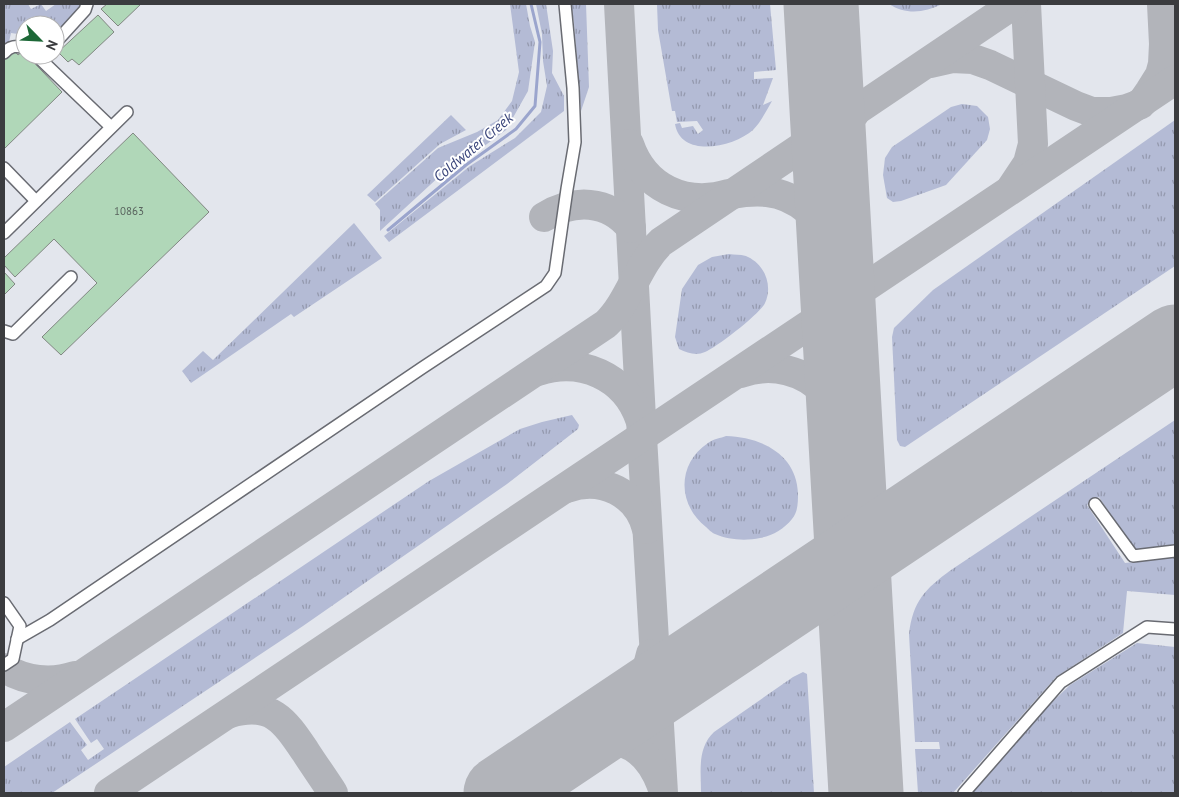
<svg xmlns="http://www.w3.org/2000/svg" width="1179" height="797" font-family="'PT Sans',sans-serif">
  <style>
    .grass { fill: url(#grass-tufts) }
    .lines { fill: none; stroke-linecap: round; stroke-linejoin: round }
    .stream { stroke: #9ba5cd; stroke-width: 3 }
    .taxiway { stroke: #b2b4ba; stroke-width: 30 }
    .runway { stroke: #b2b4ba; stroke-width: 75 }
    .building { fill: #b0d7b8; stroke: #818782 }
    .minor-casing { stroke: #696b72; stroke-width: 14 }
    .minor { stroke: #fff; stroke-width: 11 }
    .labels { text-anchor: middle; dominant-baseline: central; stroke-width: 4; stroke-linejoin: round; paint-order: stroke }
    .number-label { font-size: 11px; fill: #58635d }
    .water-label { font-size: 15px; font-style: italic; fill: #3a457a; stroke: #fff }
  </style>
  <defs>
    <pattern id="grass-tufts" width="24" height="20" patternUnits="userSpaceOnUse" patternTransform="scale(1.25)"><rect width="24" height="20" fill="#b4bbd5"/><path d="M3 7l-1-3M5 7V3M7 7l1-3M15 17l-1-3M17 17v-4M19 17l1-3" fill="none" stroke="#9499ae"/></pattern>
  </defs>
  <rect width="100%" height="100%" fill="#e3e6ed"/>
  <!-- grass -->
  <g class="grass">
    <path d="M4 4H28L31 9 41 4 46 11 56 4H81L73 15 55 34V25H25V35L11 33 9 42 5 43Z"/>
    <path d="M510 4H526L530 26 535 42 528 91 506 130 468 158 442 174 380 231V210L375 204 438 148 477 132 498 120 512 101 519 72Z"/>
    <path d="M536 4H546L553 51 552 73 564 96V111L389 242 384 236 470 166 515 138 541 112 547 86 543 61 542 34Z"/>
    <path d="M571 4H586L589 87 581 111 574 23Z"/>
    <path d="M657 4H770L776 70 754 72V79L773 78 763 105 772 101C766 111 761 122 753 130 734 147 681 159 675 124L680 123 682 128 693 126 698 134 703 130 697 121 677 122 675 111H672L658 30Z"/>
    <path d="M889 4H942C924 13 906 15 889 4Z"/>
    <path d="M962 104 977 106 988 117 990 129 987 140 946 185 901 201 893 202 887 198 883 175 885 158 892 147 951 107Z"/>
    <path d="M451 115 466 130 440 144 375 202 367 195Z"/>
    <path d="M1175 120V266L905 447 900 446 897 440 892 337 894 328 933 290Z"/>
    <path d="M354 223 382 258 294 317 291 314 191 383 182 371 203 351 213 360Z"/>
    <path d="M729 254C735 255 743 254 748 257 765 265 773 286 765 303 761 313 716 348 705 352 696 356 688 353 679 349L675 337 682 289 698 265 712 257Z"/>
    <path d="M572 415 579 425 578 429 507 484 303 626 52 793H4V767L70 722 87 745 81 750 88 760 104 749 97 739 91 743 75 719 429 481 520 429 542 422Z"/>
    <path d="M1175 420V548L1140 553 1132 547 1099 497 1087 505 1125 563 1175 557V595L1127 591 1123 633 1056 677 953 793H918L915 749H940L939 742H915L909 634C913 601 925 589 951 570Z"/>
    <path d="M726 436C761 437 797 454 798 494 798 502 798 512 792 519 784 529 772 536 760 538 746 541 728 540 715 534 712 533 708 529 706 527 677 504 677 464 708 443 713 439 721 438 726 436Z"/>
    <path d="M1137 643 1175 647V793H972L1042 712 1070 685Z"/>
    <path d="M803 672 807 674 814 793H701C701 771 697 748 714 732L793 677Z"/>
  </g>
  <g class="lines">
    <!-- stream -->
    <path class="stream" d="M388 230 466 165 516 129 535 106 540 42 531 4"/>
    <!-- taxiway -->
    <g class="taxiway">
      <path d="M619 4 642 437 663 793"/>
      <path d="M930 63 952 58 973 59 990 65 1076 106 1092 112H1111L1127 109 1141 104 1150 91 1160 75 1163 64 1164 44 1162 4"/>
      <path d="M806 142C820 126 824 108 826 88"/>
      <path d="M629 144C644 188 685 207 729 194"/>
      <path d="M832 180C834 155 837 133 854 114"/>
      <path d="M1012 187 1028 163 1033 144 1026 4"/>
      <path d="M732 194C743 192 756 191 767 192 796 195 824 218 832 247 836 266 837 286 839 305"/>
      <path d="M544 217C573 199 608 199 631 228"/>
      <path d="M842 351C843 329 845 308 861 292"/>
      <path d="M538 371C581 357 625 376 640 419"/>
      <path d="M741 373C771 362 805 370 826 394 835 403 840 416 846 427"/>
      <path d="M567 488C601 475 638 493 647 529"/>
      <path d="M4 668C25 681 51 684 75 676"/>
      <path d="M230 713C271 701 284 720 305 751 314 765 324 779 333 793"/>
      <path d="M616 715C633 697 646 678 651 654"/>
      <path d="M4 727 606 324C630 301 637 265 661 242L1014 4"/>
      <path d="M566 749C610 731 644 738 662 786"/>
      <path d="M109 793 1175 80"/>
    </g>
    <!-- runway -->
    <g class="runway">
      <path d="M821 4 866 793"/>
      <path d="M501 793 1175 342"/>
    </g>
  </g>
  <!-- building -->
  <g class="building">
    <path d="M107 4H141L118 26 101 9Z"/>
    <path d="M98 15 114 32 79 65 72 59 68 62 58 52Z"/>
    <path d="M14 50 18 55 23 51 62 92 4 149V60Z"/>
    <path d="M133 133 209 212 61 355 42 337 97 283 54 239 15 277 4 265V258Z"/>
    <path d="M4 272 15 284 4 295Z"/>
  </g>
  <g class="lines">
    <!-- minor casing -->
    <g class="minor-casing">
      <g id="minor">
        <path d="M55 43 85 10 87 4"/>
        <path d="M4 53C10 46 16 45 25 48"/>
        <path d="M36 55 111 127"/>
        <path d="M4 168 36 201"/>
        <path d="M4 233 127 112"/>
        <path d="M4 331 13 334 71 277"/>
        <path d="M1095 504 1133 556 1175 551"/>
        <path d="M4 603 20 626 13 659 4 665"/>
        <path d="M17 639 50 620 422 368 546 286 555 273 567 189 575 142 573 88 565 4"/>
        <path d="M964 793 1061 682 1147 627 1175 629"/>
      </g>
    </g>
    <!-- minor -->
    <use href="#minor" class="minor"/>
  </g>
  <g class="labels">
    <!-- number labels -->
    <g class="number-label">
      <text x="129" y="211">10863</text>
    </g>
    <!-- water labels -->
    <g class="water-label">
      <text transform="translate(473 147) rotate(-40)">Coldwater Creek</text>
    </g>
  </g>
  <!-- border -->
  <rect width="1179" height="797" fill="none" stroke="#3b3c3f" stroke-width="10"/>
  <!-- north arrow -->
  <g transform="translate(40 40) rotate(114)"><circle r="24" fill="#ffffff" stroke="#b1b1b2"/>
  <path d="M0-4L9 19L0 12L-9 19Z" fill="#1d6837"/>
  <text y="-8" font-size="14" font-weight="bold" text-anchor="middle" fill="#3b3c3f">N</text>
  </g>
</svg>
